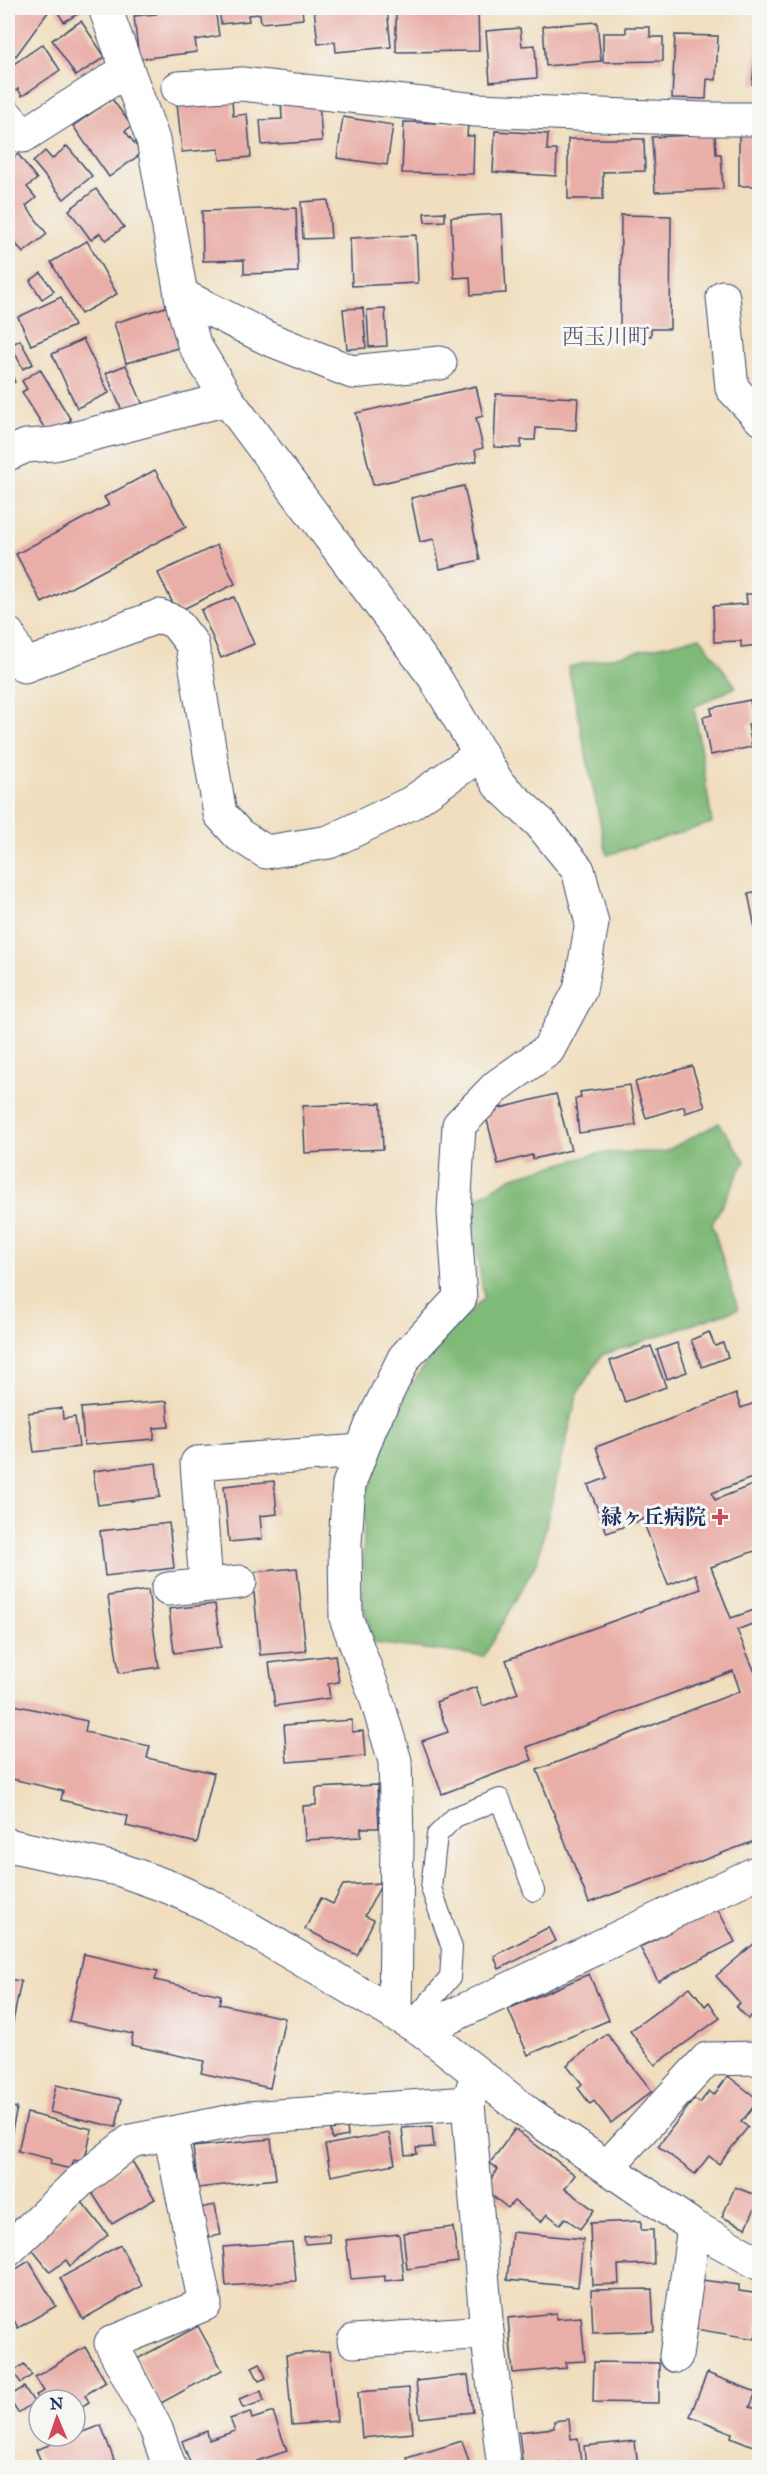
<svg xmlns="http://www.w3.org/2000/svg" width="767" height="2475" font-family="'IM FELL Great Primer','Noto Serif JP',serif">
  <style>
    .forest { fill: #80ba78; stroke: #4e746b; stroke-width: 1.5 }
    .building { fill: #e9aea7 }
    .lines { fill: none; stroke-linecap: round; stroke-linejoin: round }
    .service-casing { stroke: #3b496c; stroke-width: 22 }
    .minor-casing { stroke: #3b496c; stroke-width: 35 }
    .tertiary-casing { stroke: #3b496c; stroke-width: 35 }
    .service { stroke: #fff; stroke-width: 20 }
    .minor { stroke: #fff; stroke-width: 33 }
    .tertiary { stroke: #fff; stroke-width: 33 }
    .poi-dot { fill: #d1495b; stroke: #f6f6f2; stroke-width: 2 }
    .labels { text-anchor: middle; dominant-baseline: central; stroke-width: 6; stroke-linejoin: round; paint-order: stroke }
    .poi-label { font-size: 21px; font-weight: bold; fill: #1b2f5e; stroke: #f6f6f2; text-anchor: end }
    .neighbourhood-label { font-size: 22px; fill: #635b78; stroke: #f6f6f2 }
  </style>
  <rect width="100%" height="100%" fill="#f6f6f2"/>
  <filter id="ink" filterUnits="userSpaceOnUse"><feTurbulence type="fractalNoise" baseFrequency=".0167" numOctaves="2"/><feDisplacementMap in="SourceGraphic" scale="12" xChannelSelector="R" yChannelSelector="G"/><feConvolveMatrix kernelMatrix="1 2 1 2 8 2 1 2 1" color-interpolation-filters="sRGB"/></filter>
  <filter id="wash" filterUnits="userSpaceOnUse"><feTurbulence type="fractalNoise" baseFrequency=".008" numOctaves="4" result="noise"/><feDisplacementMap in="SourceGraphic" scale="24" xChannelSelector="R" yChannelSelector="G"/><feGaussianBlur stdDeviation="1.35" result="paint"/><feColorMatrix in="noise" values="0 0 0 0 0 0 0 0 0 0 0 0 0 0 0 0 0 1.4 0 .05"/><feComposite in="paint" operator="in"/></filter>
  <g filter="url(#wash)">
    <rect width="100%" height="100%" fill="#f0debe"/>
    <!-- forest -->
    <g class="forest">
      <path d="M700 637 736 687 694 707 712 823 607 855 568 667Z"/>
      <path d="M719 1123 745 1161 712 1224 738 1309 602 1355 578 1392 537 1562 484 1656 374 1643 362 1601 365 1497 397 1406 441 1341 484 1298 469 1203 513 1177 600 1153 664 1152Z"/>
    </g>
    <g id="blocks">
      <!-- building -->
      <g class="building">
        <path d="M8 8H51L16 56 8 50Z"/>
        <path d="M55 8H88L64 22Z"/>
        <path d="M155 8H215L219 36 195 40 197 52 139 59 134 16 156 14Z"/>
        <path d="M219 8H302L303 19 261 23 260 14 248 15 249 21 221 24Z"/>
        <path d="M314 8H387L391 47 336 52 335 42 318 44Z"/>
        <path d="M396 8H478L479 51 396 52Z"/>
        <path d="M741 8H760V12L741 10Z"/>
        <path d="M81 21 105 57 76 76 52 40Z"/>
        <path d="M597 22 601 61 546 66 543 26Z"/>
        <path d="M626 27H650V37H663V61L603 62V33H626Z"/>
        <path d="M520 28 522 46 535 45 537 78 490 82 486 31Z"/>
        <path d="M675 35 718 36 716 80 707 79 706 99 672 98Z"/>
        <path d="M758 36H760V84H752Z"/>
        <path d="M43 44 60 70 22 96 18 89 13 93 8 85V68Z"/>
        <path d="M232 98 233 116 247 114 251 157 220 160 219 149 182 152 177 103Z"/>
        <path d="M112 99 132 126 125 131 142 153 109 177 73 126Z"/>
        <path d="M281 100 319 102 322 141 262 145 260 120 282 119Z"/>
        <path d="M343 117 393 125 387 165 337 158Z"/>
        <path d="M404 122 468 124 467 136H474L473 174 402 173Z"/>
        <path d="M495 131 548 134 547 150H557L556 176 493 172Z"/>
        <path d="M715 134 716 154H721L723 189 655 192 652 137Z"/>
        <path d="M760 134V186H739V135Z"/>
        <path d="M568 139H644L645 171 603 172V199H568Z"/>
        <path d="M67 146 92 176 64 199 33 162 45 151 52 159Z"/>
        <path d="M18 154 37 179 27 187 36 198 26 206 47 234 23 253 8 233V162Z"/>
        <path d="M96 189 124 227 106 240 100 233 91 240 69 210Z"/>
        <path d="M328 200 331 238 303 239 301 202Z"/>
        <path d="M296 208 298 272 244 274V260L203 261 202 211Z"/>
        <path d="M445 212V221L425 222 424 213Z"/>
        <path d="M502 214 506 293 471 295 470 277 454 278 451 217Z"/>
        <path d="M621 215 671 216 670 329H651V336H636V329H620Z"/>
        <path d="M416 235 418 283 352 286 350 238Z"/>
        <path d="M87 241 117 294 81 314 51 262Z"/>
        <path d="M41 273 54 291 42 299 30 281Z"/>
        <path d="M61 297 74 326 31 345 18 317Z"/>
        <path d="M169 306 181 347 126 363 114 323Z"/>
        <path d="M363 308 366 348 347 349 343 309Z"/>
        <path d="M385 309 387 346 369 347 367 310Z"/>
        <path d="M83 339 109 393 77 408 52 354Z"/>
        <path d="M20 340 33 364 23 369 11 345Z"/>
        <path d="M126 365 143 405 123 413 106 373Z"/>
        <path d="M8 366 15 382 8 385Z"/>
        <path d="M40 369 71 420 48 434 22 392 27 389 22 381Z"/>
        <path d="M476 386 483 416 476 418 483 448 475 450 477 461 373 485 356 413Z"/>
        <path d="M496 394 578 398 576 430 536 428 535 440H521V448L494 447Z"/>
        <path d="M155 470 186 527 42 603 16 554 109 505 104 497Z"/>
        <path d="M464 486 480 560 440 569 434 539 420 542 411 498Z"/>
        <path d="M217 545 235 584 177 612 158 573Z"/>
        <path d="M746 594H760L759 645 741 647V641L714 642 713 606 747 604Z"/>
        <path d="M234 597 254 644 221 658 201 610Z"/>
        <path d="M750 700 754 722 748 724 752 747 710 755 703 717 712 715 711 708Z"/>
        <path d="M760 891V933H756L748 893Z"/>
        <path d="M692 1066 705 1107 685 1113 684 1106 646 1118 635 1082Z"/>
        <path d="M630 1085 636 1125 579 1133 575 1099 581 1098 580 1092Z"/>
        <path d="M556 1094 571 1150 533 1159 532 1155 498 1164 485 1112Z"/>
        <path d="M381 1103 383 1149 305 1153 303 1106Z"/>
        <path d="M709 1332 715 1346 723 1343 728 1357 702 1367 691 1340Z"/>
        <path d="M677 1343 687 1372 667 1379 657 1350Z"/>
        <path d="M651 1346 666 1387 625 1402 610 1361Z"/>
        <path d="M736 1394 741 1408 760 1401V1475L712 1493 715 1500 752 1485 760 1504V1549L711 1567 731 1618 760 1608V1621L737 1630 760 1684V1839L589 1903 537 1770 740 1691 733 1671 527 1747 532 1760 442 1794 422 1741 448 1732 436 1702 476 1687 483 1706 518 1693 506 1660 701 1589 695 1574 668 1585 645 1526 690 1509 688 1502 607 1533 588 1485 607 1478 596 1447Z"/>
        <path d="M167 1401 169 1427 154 1428V1439L84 1445 81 1408Z"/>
        <path d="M62 1408 63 1419 75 1417 79 1447 34 1452 28 1413Z"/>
        <path d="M156 1463 160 1497 98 1505 93 1471Z"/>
        <path d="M274 1481 277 1514 260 1516 262 1539 229 1542 224 1486Z"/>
        <path d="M169 1523 174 1568 105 1576 100 1531Z"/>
        <path d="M297 1568 306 1651 260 1655 252 1572Z"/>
        <path d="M148 1590 159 1667 119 1673 108 1596Z"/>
        <path d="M215 1604 221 1647 174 1653 169 1609Z"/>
        <path d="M335 1655 339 1682 328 1684 330 1698 275 1706 269 1663Z"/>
        <path d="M10 1704 87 1721 85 1732 150 1746 147 1758 214 1773 197 1843 126 1826 128 1816 61 1800 63 1791 8 1778V1716Z"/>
        <path d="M352 1720V1732L363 1731 365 1756 287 1762 284 1725Z"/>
        <path d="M377 1785 379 1828H361V1837L305 1840 303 1806 316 1805V1788Z"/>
        <path d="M382 1883 365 1916 374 1920 357 1955 305 1929 321 1898 333 1904 343 1885Z"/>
        <path d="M717 1908 735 1942 658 1981 640 1947Z"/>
        <path d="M549 1927 556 1941 499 1969 494 1956Z"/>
        <path d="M755 1943 760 1948V2027L751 2016 748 2019 736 2006 740 2003 716 1976Z"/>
        <path d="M84 1954 158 1971 155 1980 221 1995 219 2004 285 2018 270 2088 201 2073 204 2061 131 2045 133 2034 69 2021Z"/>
        <path d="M589 1974 609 2020 528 2055 508 2009Z"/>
        <path d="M8 1979 21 1981 10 2037 8 2036Z"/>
        <path d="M690 1987 705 2006 709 2002 720 2018 655 2065 630 2031Z"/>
        <path d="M607 2034 652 2091 611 2123 594 2101 590 2104 578 2088 582 2084 567 2065Z"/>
        <path d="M728 2076 759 2100 741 2122 748 2127 719 2164 709 2156 695 2174 658 2146 694 2099 700 2103 709 2091 714 2095Z"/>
        <path d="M56 2085 122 2099 116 2127 50 2112Z"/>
        <path d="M8 2106 17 2108 8 2148Z"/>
        <path d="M27 2113 92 2129 84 2162 74 2160 71 2169 50 2164 51 2159 18 2151Z"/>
        <path d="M432 2126 434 2147 416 2148 417 2154 405 2155 402 2128Z"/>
        <path d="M347 2127 348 2136 332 2139 331 2130Z"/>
        <path d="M515 2129 575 2175 565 2188 594 2210 580 2229 565 2218 560 2224 547 2214 541 2222 514 2201 508 2208 484 2189 498 2169 490 2163Z"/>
        <path d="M389 2133 395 2164 331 2176 325 2145Z"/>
        <path d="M271 2139 276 2179 198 2188 193 2147Z"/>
        <path d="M132 2161 155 2199 112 2224 89 2188Z"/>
        <path d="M735 2187 760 2197 746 2228 722 2217Z"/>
        <path d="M82 2202 108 2235 70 2266 66 2260 50 2272 31 2248Z"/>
        <path d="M215 2205 221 2235 204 2238 199 2208Z"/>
        <path d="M641 2221V2230H653L654 2264 618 2265 619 2284 592 2285 590 2223Z"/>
        <path d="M453 2227 458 2262 407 2269 403 2233Z"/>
        <path d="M512 2232 583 2239 578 2287 507 2280Z"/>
        <path d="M329 2234 330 2242 305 2244 304 2237Z"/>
        <path d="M399 2234 404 2279 385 2281V2276L351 2279 346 2240Z"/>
        <path d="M292 2242 296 2281 226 2286 223 2247Z"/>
        <path d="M120 2245 142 2286 83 2319 60 2278Z"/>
        <path d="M29 2261 56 2306 18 2328 14 2320 8 2324V2289L14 2285 8 2274Z"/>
        <path d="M702 2280 739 2285V2291L760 2294V2312L755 2339 695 2329Z"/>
        <path d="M652 2289 654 2331 593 2333 591 2290Z"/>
        <path d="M556 2313V2319L581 2317 585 2361 566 2362V2368L513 2373 508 2318Z"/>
        <path d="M198 2326 222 2370 161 2403 137 2359Z"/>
        <path d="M85 2347 106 2382 85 2395 89 2402 75 2411V2400H39L36 2395 44 2391 35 2377Z"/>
        <path d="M330 2351 337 2421 292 2425 286 2355Z"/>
        <path d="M594 2362 659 2363V2403L593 2402Z"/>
        <path d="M260 2363 266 2378 259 2381 252 2367Z"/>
        <path d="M24 2364 32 2375 21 2383 13 2372Z"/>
        <path d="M707 2373 756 2392 750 2407 760 2410V2449L731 2437 732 2433 690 2416Z"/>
        <path d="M468 2375 473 2412 420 2418 416 2381Z"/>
        <path d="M24 2387 34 2402 18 2413 8 2397Z"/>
        <path d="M409 2388 413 2433 362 2438 358 2392Z"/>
        <path d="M261 2391 264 2401 243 2408 239 2399Z"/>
        <path d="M250 2412 252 2419 273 2412 287 2451 257 2461 259 2468H192L182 2441 207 2431 209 2440 235 2431 230 2419Z"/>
        <path d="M569 2419 571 2439 578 2438 581 2461 523 2467 519 2432 554 2428V2421Z"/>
        <path d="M101 2425 117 2468H44L36 2450Z"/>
        <path d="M462 2441 471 2468H410L407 2458Z"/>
        <path d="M635 2441 638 2468H586L584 2446Z"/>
      </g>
    </g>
  </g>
  <g filter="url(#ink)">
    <use href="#blocks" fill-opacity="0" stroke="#3b496c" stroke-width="1.5"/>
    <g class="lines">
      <!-- service casing -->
      <g class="service-casing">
        <path id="service" d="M411 2023 450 1978 452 1948 431 1888 437 1835 455 1817 500 1799 534 1891"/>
      </g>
      <!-- minor casing -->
      <g class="minor-casing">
        <g id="minor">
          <path d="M105 8 153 140 183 305 194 344 227 399 435 678 499 785 540 823 578 870 592 923 580 990 548 1050 497 1086 459 1125 454 1212 460 1298 404 1358 371 1426 349 1484 345 1543 346 1618 375 1694 395 1761 397 1839 395 2015"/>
          <path d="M178 88 242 84 476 110 703 119H760"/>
          <path d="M8 117 23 136 127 70"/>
          <path d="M181 295 269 339 352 372 440 363"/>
          <path d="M723 297 732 388 760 418"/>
          <path d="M8 454 26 446 54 444 227 399"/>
          <path d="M8 634 24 666 159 616 175 622 192 644 220 814 239 835 266 852 329 842 411 803 481 754"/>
          <path d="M206 1585 197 1463 361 1451"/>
          <path d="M168 1589 240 1582"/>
          <path d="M422 2030 760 1871"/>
          <path d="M468 2103 487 2332 504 2468"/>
          <path d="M607 2167 707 2059 760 2058"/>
          <path d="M8 2250 79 2182 131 2141 248 2118 468 2103 477 2075"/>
          <path d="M354 2341 487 2332"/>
          <path d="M676 2356 694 2227"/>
          <path d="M170 2468 156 2429 111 2343 205 2304 170 2134"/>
        </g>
      </g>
      <!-- tertiary casing -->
      <g class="tertiary-casing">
        <path id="tertiary" d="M8 1845 121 1870 169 1887 209 1905 422 2030 528 2113 694 2227 760 2264"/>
      </g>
      <!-- service -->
      <use href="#service" class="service"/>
      <!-- minor -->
      <use href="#minor" class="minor"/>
      <!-- tertiary -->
      <use href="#tertiary" class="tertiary"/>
    </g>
  </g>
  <!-- markers -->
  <path class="poi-dot" d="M717 1508h6v6h6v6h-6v6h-6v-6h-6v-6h6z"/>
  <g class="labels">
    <!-- poi labels -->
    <g class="poi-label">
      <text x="706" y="1517">緑ヶ丘病院</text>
    </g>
    <!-- neighbourhood labels -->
    <g class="neighbourhood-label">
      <text x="606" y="336">西玉川町</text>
    </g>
  </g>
  <!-- margin -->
  <rect width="767" height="2475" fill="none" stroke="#f6f6f2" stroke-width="30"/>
  <!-- north arrow -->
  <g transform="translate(57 2418) rotate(358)"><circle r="28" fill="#f6f6f2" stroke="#9ea6b7" stroke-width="1.5"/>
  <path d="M0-4.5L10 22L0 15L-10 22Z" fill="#d1495b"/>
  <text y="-9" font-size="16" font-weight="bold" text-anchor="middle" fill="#1b2f5e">N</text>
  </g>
</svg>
